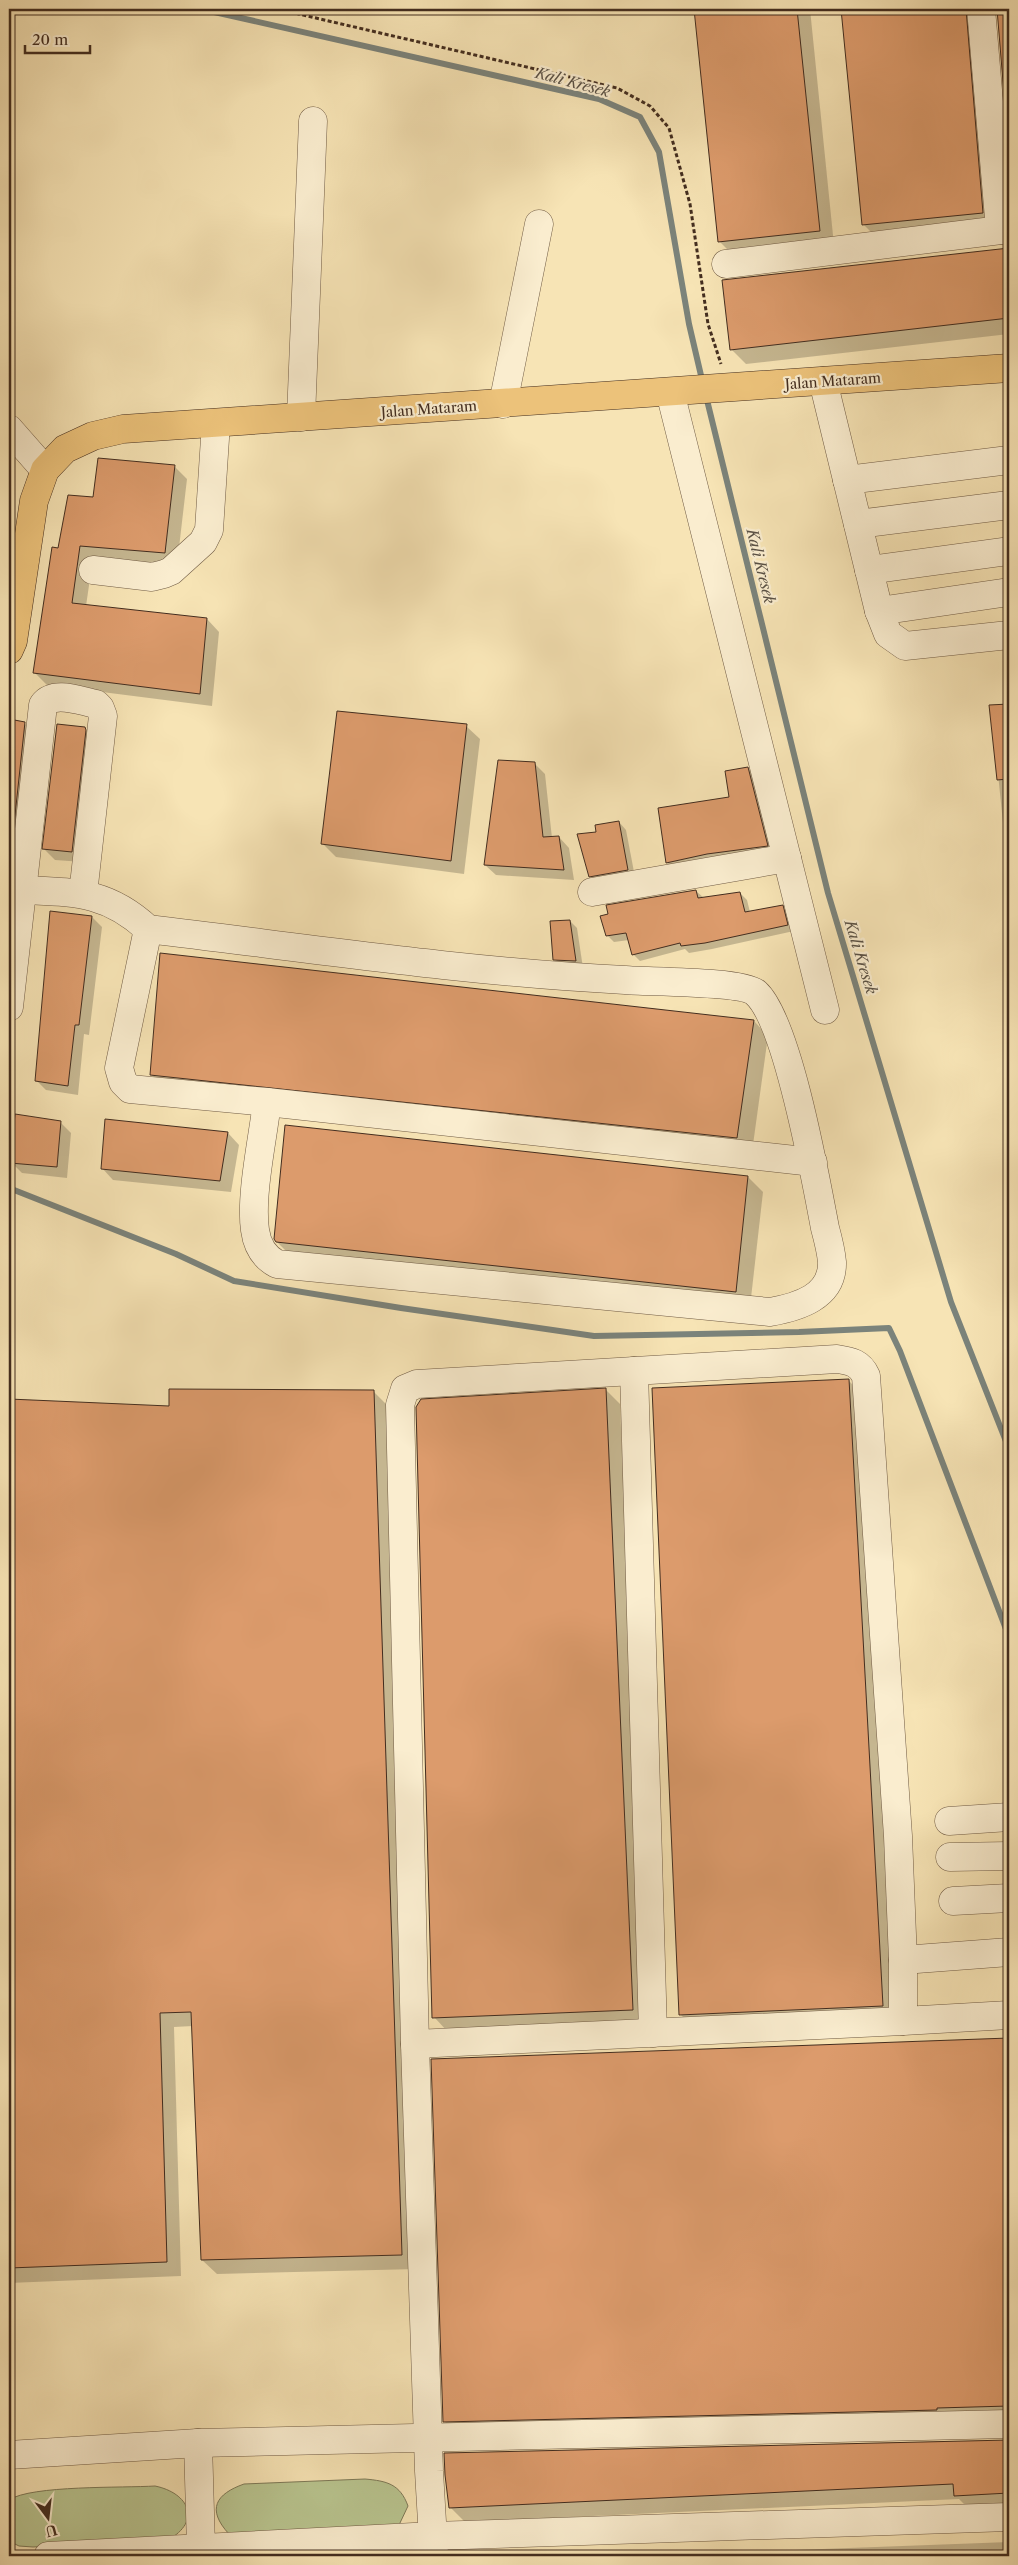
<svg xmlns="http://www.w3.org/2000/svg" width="1018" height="2565" font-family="'Libre Caslon Text',serif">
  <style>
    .green { fill: #b9c590; stroke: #7e7958 }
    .shadow { fill: #0003 }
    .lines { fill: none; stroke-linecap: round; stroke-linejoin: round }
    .stream { stroke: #7b837b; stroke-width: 6 }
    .building { fill: #dc9b6c; stroke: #432d1f }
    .minor-casing { stroke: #705b44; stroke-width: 29 }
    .major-casing { stroke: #432d1f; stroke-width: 29 }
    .path { stroke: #432d1f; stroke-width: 3; stroke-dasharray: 4 2.5; stroke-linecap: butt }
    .minor { stroke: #faedcf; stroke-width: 28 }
    .major { stroke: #ecc27a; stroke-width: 28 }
    .labels { text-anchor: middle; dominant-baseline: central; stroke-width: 4.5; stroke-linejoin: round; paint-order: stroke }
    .street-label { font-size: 14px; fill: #432d1f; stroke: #faedcf }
    .water-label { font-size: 15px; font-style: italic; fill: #5a5145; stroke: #faedcf }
  </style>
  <rect width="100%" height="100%" fill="#f7e4b5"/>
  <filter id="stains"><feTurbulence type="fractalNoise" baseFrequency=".004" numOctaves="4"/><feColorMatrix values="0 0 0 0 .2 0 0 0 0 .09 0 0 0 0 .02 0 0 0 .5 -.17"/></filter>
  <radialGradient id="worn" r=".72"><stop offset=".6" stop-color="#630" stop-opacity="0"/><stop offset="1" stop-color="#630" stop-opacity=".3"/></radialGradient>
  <!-- green -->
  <g class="green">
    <path d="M365 2479C387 2481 400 2484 408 2506L399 2525 229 2534C206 2509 216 2494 244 2484Z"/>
    <path d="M155 2486C189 2493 202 2521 168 2540L33 2547 19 2546 9 2541V2500C31 2485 124 2488 155 2486Z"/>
  </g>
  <!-- shadow -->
  <g class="shadow">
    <path d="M695 9H810L834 245 734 256 719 241Z"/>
    <path d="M842 9H977L997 227 878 239 863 224Z"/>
    <path d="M997 9H1009V143Z"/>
    <path d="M1009 249V334L746 364 731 349 724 282Z"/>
    <path d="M174 466 187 479 177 565 93 558 86 606 207 619 219 632 212 706 47 685 34 672 59 549 94 498Z"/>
    <path d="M1009 705V881L991 706Z"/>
    <path d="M9 720 25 724 34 733 22 843H9Z"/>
    <path d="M466 726 480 739 464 874 336 857 323 844Z"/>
    <path d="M84 728 95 740 83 862 55 860 44 849Z"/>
    <path d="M534 763 545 774 552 838 559 837 569 848 574 880 496 875 485 865Z"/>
    <path d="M748 768 754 775 773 852 674 869 667 863 730 798Z"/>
    <path d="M619 822 626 830 635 877 598 883 590 876Z"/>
    <path d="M696 891 704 898 740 893 747 900 750 912 782 907 789 913 794 931 712 949 689 953 685 949 640 961 633 954 629 940 614 942 607 935Z"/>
    <path d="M51 912 92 917 102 927 89 1035 84 1034 78 1095 46 1090 36 1080Z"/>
    <path d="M570 921 577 928 583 968 562 966 555 959Z"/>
    <path d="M754 1021 768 1036 752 1152 166 1090 152 1075Z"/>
    <path d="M60 1122 71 1133 67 1178 22 1173 11 1162Z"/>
    <path d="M286 1126 748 1177 763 1192 750 1307 292 1257 277 1242Z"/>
    <path d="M228 1133 239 1145 231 1192 113 1180 102 1168Z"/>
    <path d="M848 1380 863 1395 897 2020 695 2029 680 2014Z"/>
    <path d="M606 1390 620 1404 647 2024 448 2032 434 2017Z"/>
    <path d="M374 1392 389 1407 417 2269 217 2274 202 2260 193 2026 174 2027 181 2276 9 2283V1400L170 1407Z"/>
    <path d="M1009 2039V2420L459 2436 444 2421 432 2060Z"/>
    <path d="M1009 2441V2508L970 2510 959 2499 465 2522 450 2507 935 2444Z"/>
    <path d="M1009 2542V2556H637Z"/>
  </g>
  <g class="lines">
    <!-- stream -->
    <g class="stream">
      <path d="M201 9 599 99 640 117 659 152 689 324 703 384"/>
      <path d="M706 396 828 893 951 1302 1009 1449"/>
      <path d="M9 1188 176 1254 234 1281 401 1308 594 1336 799 1332 889 1328 900 1351 1009 1637"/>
    </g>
  </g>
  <!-- building -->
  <g class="building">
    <path d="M694 9H797L820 231 718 242Z"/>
    <path d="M841 9H966L983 213 862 225Z"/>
    <path d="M997 9H1009V155Z"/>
    <path d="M1009 248V318L730 350 722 280Z"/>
    <path d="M98 458 175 465 165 553 80 546 72 603 207 618 200 694 33 673 52 547 58 548 68 495 93 497Z"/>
    <path d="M1009 704V779L997 780 989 705Z"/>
    <path d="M337 711 467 724 451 861 321 844Z"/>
    <path d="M9 719 25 722 13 834H9Z"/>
    <path d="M57 724 85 727 86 730 72 852 42 849Z"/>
    <path d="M498 760 535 762 543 837 559 836 564 870 484 865Z"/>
    <path d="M748 767 768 846 707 854 666 863 658 808 729 797 725 771Z"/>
    <path d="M619 821 628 870 589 877 577 834 596 832 595 825Z"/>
    <path d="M696 890 698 898 740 892 745 912 783 905 788 925 705 943 681 946 680 943 632 955 626 933 606 936 600 916 608 914 606 905Z"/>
    <path d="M50 911 92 916 79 1025H75L68 1086 35 1081Z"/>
    <path d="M570 920 576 961 553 960 550 921Z"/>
    <path d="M160 953 754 1020 737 1138 150 1075Z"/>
    <path d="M15 1114 61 1121 57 1167 10 1163Z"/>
    <path d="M105 1119 228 1132 220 1181 101 1169Z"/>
    <path d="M285 1125 748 1176 736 1292 276 1242 274 1239Z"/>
    <path d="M849 1379 883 2006 679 2015 652 1388Z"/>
    <path d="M606 1388 633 2010 432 2018 416 1407 421 1399Z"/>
    <path d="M169 1389 374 1390 402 2255 201 2260 191 2012 160 2013 167 2262 9 2268V1399L169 1406Z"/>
    <path d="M1009 2038V2406L937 2408V2410L443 2422 431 2059Z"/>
    <path d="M1009 2440V2493L954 2496 953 2484 449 2508 445 2475 444 2453Z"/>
  </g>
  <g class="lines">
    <!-- minor casing -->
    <g class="minor-casing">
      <g id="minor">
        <path d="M981 9 1000 230"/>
        <path d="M726 264 1009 229"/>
        <path d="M823 381 879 611 888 634 905 646 1009 635"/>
        <path d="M670 392 825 1010"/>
        <path d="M503 404 539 224"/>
        <path d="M301 417 313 121"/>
        <path d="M9 429 45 470"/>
        <path d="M847 480 1009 460"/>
        <path d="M858 524 1009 505"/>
        <path d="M93 570 152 577 164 574 171 571 203 542 209 530 216 423"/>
        <path d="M869 570 1009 551"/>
        <path d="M879 611 1009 592"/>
        <path d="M9 889C66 893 103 887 148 929 307 948 466 972 625 980 648 982 743 981 756 993 788 1022 816 1181 825 1228 828 1239 831 1251 832 1262 833 1297 798 1307 770 1312L277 1264C264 1257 257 1245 255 1230 250 1195 263 1138 267 1102"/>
        <path d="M592 892 787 858"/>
        <path d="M148 929 119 1068 123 1082 130 1089 267 1102 813 1162"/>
        <path d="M9 1007 43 705C54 690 80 701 96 704L100 708 103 716 83 894"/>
        <path d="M634 1371 653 2033"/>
        <path d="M949 1821 1009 1817"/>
        <path d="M950 1857 1009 1856"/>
        <path d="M953 1901 1009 1898"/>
        <path d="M903 1960 1009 1952"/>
        <path d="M415 2044 903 2021"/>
        <path d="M198 2443 201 2547"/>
        <path d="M9 2455 198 2443 1009 2424"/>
        <path d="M48 2556 433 2536 1009 2517"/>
        <path d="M434 2556 429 2471 415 2044 400 1405 405 1389 417 1384 837 1359C851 1361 860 1363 866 1376L898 1836 903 1960V2021L1009 2015"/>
      </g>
    </g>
    <!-- major casing -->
    <g class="major-casing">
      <path id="major" d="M9 650 13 641 34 501 45 470 65 449 93 436 123 429 1009 368"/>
    </g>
    <!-- path -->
    <path class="path" d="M277 9 617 88 650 106 669 128 690 204 708 324 721 364"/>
    <!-- minor -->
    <use href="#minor" class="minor"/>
    <!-- major -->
    <use href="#major" class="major"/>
  </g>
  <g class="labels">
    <!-- street labels -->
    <g class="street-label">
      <text transform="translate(833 381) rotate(-4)">Jalan Mataram</text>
      <text transform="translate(429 409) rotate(-4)">Jalan Mataram</text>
    </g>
    <!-- water labels -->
    <g class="water-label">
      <text transform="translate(573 82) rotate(15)">Kali Kresek</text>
      <text transform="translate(761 566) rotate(76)">Kali Kresek</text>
      <text transform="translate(861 957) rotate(73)">Kali Kresek</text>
    </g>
  </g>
  <!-- margin -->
  <rect width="1018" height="2565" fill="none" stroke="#f7e4b5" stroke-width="30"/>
  <rect x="10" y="10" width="998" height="2545" fill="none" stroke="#432d1f" stroke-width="2.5"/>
  <rect x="15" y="15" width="988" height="2535" fill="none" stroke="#432d1f"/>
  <!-- north arrow -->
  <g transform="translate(48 2518) rotate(165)" stroke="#faedcf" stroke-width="4" paint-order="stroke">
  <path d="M0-4L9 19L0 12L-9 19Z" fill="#432d1f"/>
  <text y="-8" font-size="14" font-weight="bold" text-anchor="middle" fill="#432d1f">U</text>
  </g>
  <!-- scale -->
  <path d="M25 45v8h65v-8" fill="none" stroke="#432d1f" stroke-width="2.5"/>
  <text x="32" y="45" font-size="15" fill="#432d1f" stroke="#faedcf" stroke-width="4" paint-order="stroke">20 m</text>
  <rect width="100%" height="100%" filter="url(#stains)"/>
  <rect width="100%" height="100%" fill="url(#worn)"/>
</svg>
